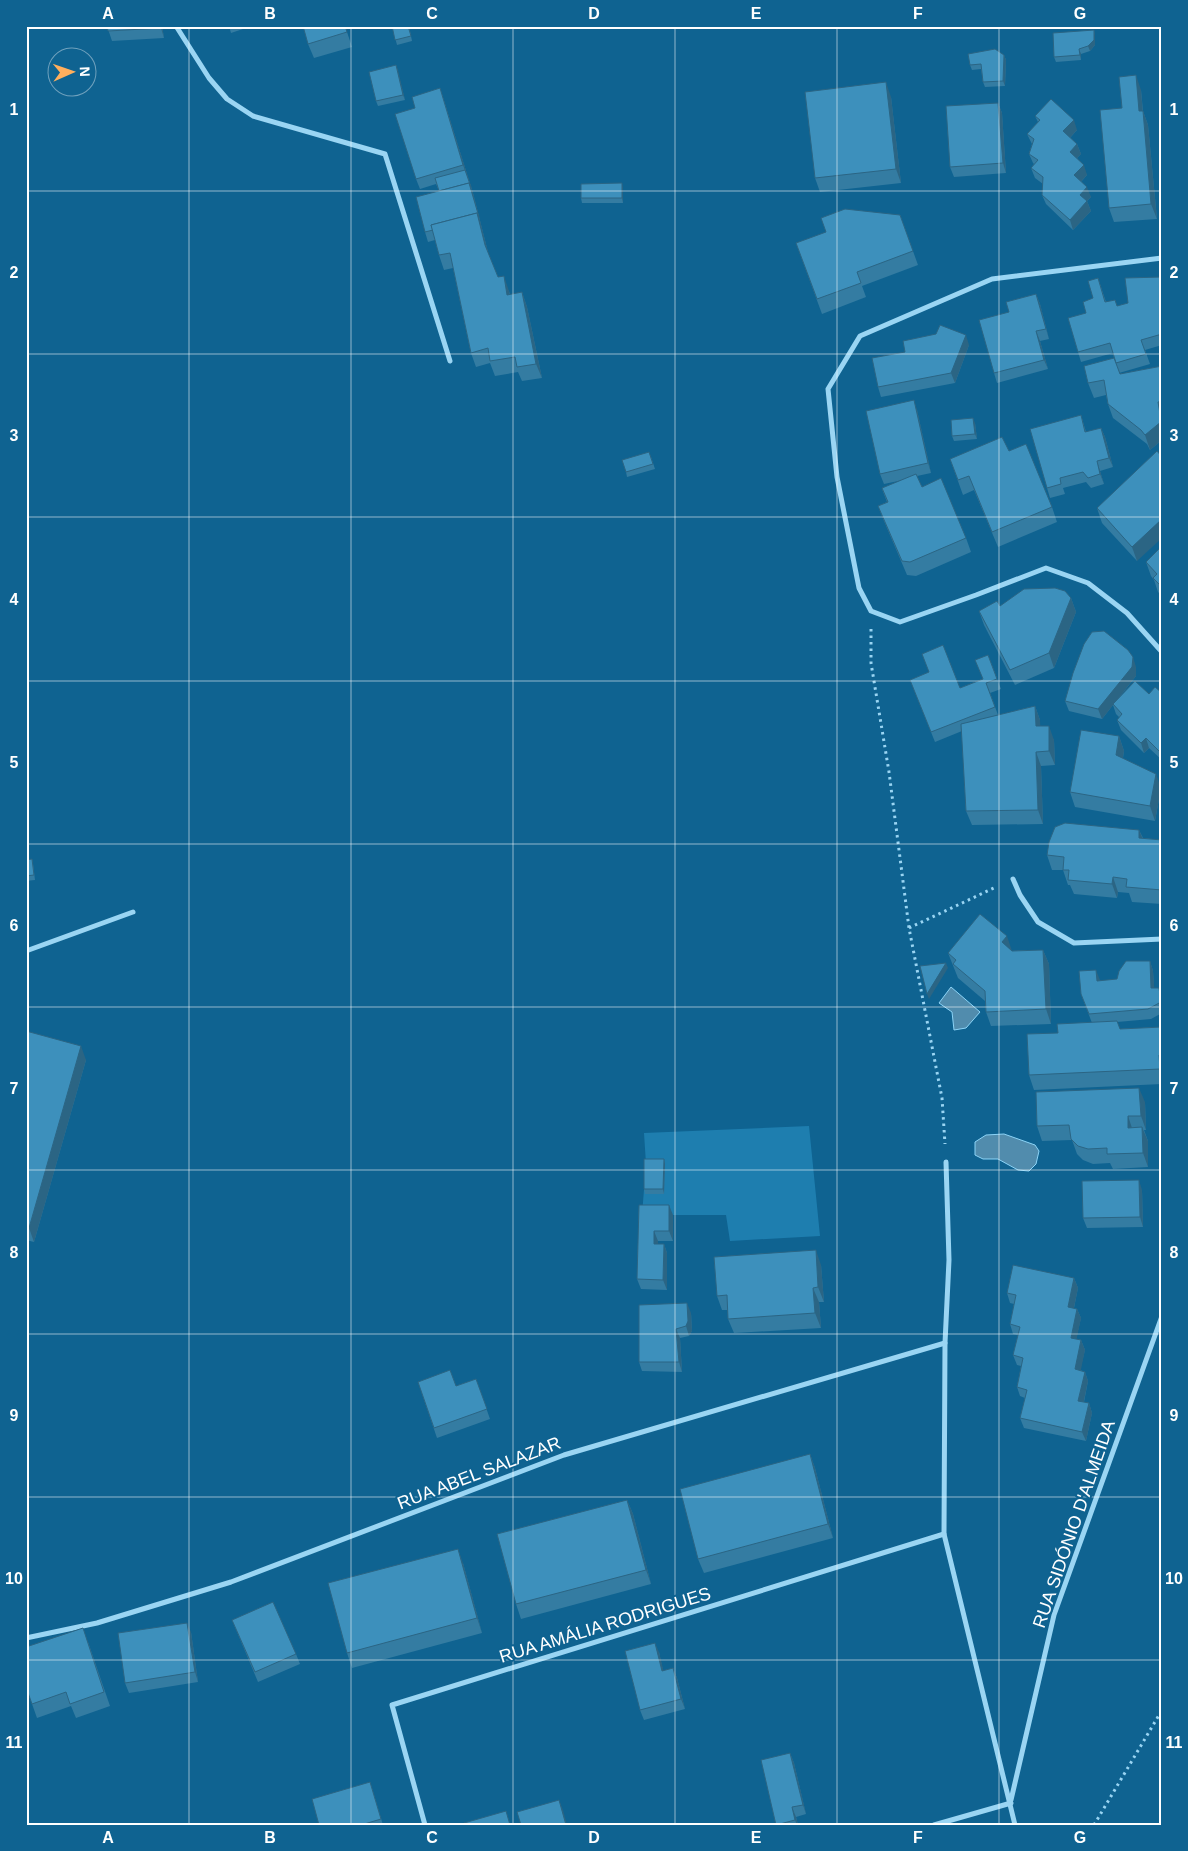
<svg xmlns="http://www.w3.org/2000/svg" width="1188" height="1851" font-family="Arial,sans-serif">
  <style>
    .green { fill: #1e7eaf }
    .water { fill: #518cad; stroke: #8cd4f7 }
    .lines { fill: none; stroke-linecap: round; stroke-linejoin: round }
    .path { stroke: #9ad5f3; stroke-width: 3; stroke-dasharray: 2.5 4; stroke-linecap: butt }
    .minor { stroke: #9ad5f3; stroke-width: 5 }
    .wall { fill: #347ca2 }
    .shaded-wall { fill: #2b6584 }
    .building { fill: #3d90bc; stroke: #2b6584 }
    .grid { fill: none; stroke: #fff; stroke-width: 1; stroke-opacity: 0.55 }
    .labels { text-anchor: middle; dominant-baseline: central; stroke-width: 4; stroke-linejoin: round; paint-order: stroke }
    .street-label { font-size: 18px; fill: #fff; stroke: #0f6391 }
    .neatline { fill: none; stroke: #fff; stroke-width: 2 }
    .grid-label { font-size: 16px; text-anchor: middle; font-weight: bold; fill: #fff }
  </style>
  <rect width="100%" height="100%" fill="#0f6391"/>
  <!-- green -->
  <path class="green" d="M809 1126 820 1236 730 1241 726 1215H642L646 1164 644 1133Z"/>
  <!-- water -->
  <g class="water">
    <path d="M951 987 980 1012 966 1028 954 1030 952 1012 939 1003Z"/>
    <path d="M1004 1134 1035 1145 1039 1151 1036 1164 1029 1171 1018 1170 998 1159H983L975 1155V1142L986 1135Z"/>
  </g>
  <g class="lines">
    <!-- path -->
    <g class="path">
      <path d="M871 629V663L889 772 909 928 942 1098 945 1144"/>
      <path d="M909 928 996 887"/>
      <path d="M1094 1825 1162 1710"/>
    </g>
    <!-- minor -->
    <g class="minor">
      <path d="M176 26 209 78 227 99 253 116 385 154 450 361"/>
      <path d="M1162 258 992 279 860 336 828 389 837 477 859 588 871 611 900 622 976 595 1046 568 1088 583 1127 613 1162 652"/>
      <path d="M1013 879 1020 895 1038 922 1074 943 1162 939"/>
      <path d="M26 951 133 912"/>
      <path d="M946 1162 949 1260 945 1343 944 1534 1015 1825"/>
      <path d="M26 1638 97 1623 231 1582 564 1455 945 1343"/>
      <path d="M1011 1800 1054 1615 1162 1316"/>
      <path d="M425 1825 392 1705 944 1534"/>
      <path d="M934 1825 1011 1803"/>
    </g>
  </g>
  <!-- wall -->
  <g class="wall">
    <path d="M107 26H162L164 38 112 41Z"/>
    <path d="M229 26H252L231 33Z"/>
    <path d="M345 26 352 47 314 58 308 44Z"/>
    <path d="M392 26H409L412 41 397 45Z"/>
    <path d="M1094 30 1095 35V45L1090 51 1081 54V60L1056 62 1054 57Z"/>
    <path d="M1004 55 1006 60 1005 86 985 87 983 82 981 69 972 70 970 65Z"/>
    <path d="M396 65 405 100 378 106 376 101Z"/>
    <path d="M440 88 473 193 489 256 498 277 509 291 510 295 522 292 527 307 542 378 522 381 518 372 495 376 490 363 476 367 471 353 453 268 444 270 439 255 435 240 428 242 425 232 439 191 436 184 420 189 416 179 415 108Z"/>
    <path d="M1141 90 1143 111 1148 125 1157 219 1114 222 1109 208 1122 108Z"/>
    <path d="M891 97 901 183 820 192 815 178Z"/>
    <path d="M998 103 1002 113 1006 173 954 177 950 167Z"/>
    <path d="M1035 116 1077 130 1070 138 1077 144 1081 154 1077 158 1087 175 1081 182 1091 197 1087 201 1091 211 1073 230 1046 204 1042 195 1043 184 1035 178 1031 168 1034 164 1033 163 1029 154 1032 144 1027 134 1038 122Z"/>
    <path d="M623 188V203H582L581 198Z"/>
    <path d="M900 215 918 265 862 286 866 297 822 314 796 243Z"/>
    <path d="M1162 277V345L1145 350 1150 364 1119 373 1120 374 1162 366V440L1150 450 1147 444 1113 418 1108 404 1106 395 1094 398 1088 383 1114 358 1113 353 1081 362 1078 352 1086 313 1093 298 1098 278 1106 302 1115 300 1117 306 1128 303Z"/>
    <path d="M1036 294 1040 304 1049 339 1040 341 1048 369 997 383 994 373 1009 312Z"/>
    <path d="M969 345 955 383 881 397 878 387Z"/>
    <path d="M917 410 931 473 917 476 922 487 966 538 971 552 916 576 907 575 884 521 878 506 887 502 882 489 903 480 884 484 880 474Z"/>
    <path d="M1081 415 1086 432 1101 428 1105 437 1113 467 1100 471 1104 484 1091 488 1086 482 1063 488 1065 494 1050 498 1047 488Z"/>
    <path d="M975 423 977 439 954 441 952 436Z"/>
    <path d="M1009 451 1052 507 1057 522 998 547 974 490 963 495 950 459Z"/>
    <path d="M651 457 655 469 627 477 626 472Z"/>
    <path d="M1162 457 1137 561 1102 523 1097 508Z"/>
    <path d="M1162 546V596L1158 592 1154 580 1151 576 1146 562Z"/>
    <path d="M1071 598 1076 612 1054 668 1015 685 984 625 979 611 1000 606Z"/>
    <path d="M988 655 1001 689 990 693 998 715 1035 706 1040 720V726L1054 740 1055 765 1041 766 1043 824 972 825 966 811 962 731 935 742 914 690 960 688 982 679Z"/>
    <path d="M1136 667V676L1118 699 1149 694 1162 693V760L1149 748 1144 753 1121 730 1117 720 1120 718 1116 714 1113 705 1102 719 1069 711 1065 701Z"/>
    <path d="M1119 736 1124 751 1123 758 1161 788 1155 821 1075 807 1070 792Z"/>
    <path d="M1139 830 1143 838 1162 840V904L1132 902 1129 893 1118 892 1117 898 1074 894 1070 885H1068L1063 870H1052L1047 855Z"/>
    <path d="M32 859 33 864 35 880 26 881V860Z"/>
    <path d="M1043 950 1049 964 1051 1024 991 1026 986 1012 985 1001 958 978 948 953Z"/>
    <path d="M1150 961 1153 971 1154 988 1162 994V1013L1151 1019 1117 1022 1120 1029 1162 1027V1084L1034 1090 1029 1075 1058 1033 1092 1023 1081 994 1100 981 1117 979Z"/>
    <path d="M26 1031 86 1060 34 1242 26 1240Z"/>
    <path d="M1145 1102 1146 1130H1144L1148 1141V1167L1113 1169 1110 1163 1093 1164 1083 1160 1077 1154 1072 1140 1042 1141 1037 1126Z"/>
    <path d="M664 1159 665 1164 664 1194H645L644 1189Z"/>
    <path d="M1142 1190 1143 1227 1087 1228 1083 1218Z"/>
    <path d="M639 1205 673 1215V1241H658V1244H664L667 1253V1290L641 1289 637 1279Z"/>
    <path d="M821 1265 824 1302H819L821 1328 734 1333 728 1319V1310H722L717 1296Z"/>
    <path d="M1074 1278 1078 1288 1074 1308 1077 1309 1081 1318 1076 1339 1081 1340 1085 1350 1080 1370 1085 1372 1088 1381 1084 1402 1089 1403 1092 1413 1086 1441 1024 1428 1020 1418 1025 1398 1020 1396 1017 1387 1021 1366 1017 1365 1013 1355 1018 1335 1013 1334 1010 1324 1014 1304 1010 1303 1007 1293Z"/>
    <path d="M691 1313 692 1331 689 1336 680 1338 682 1372 642 1371 639 1362Z"/>
    <path d="M476 1379 490 1419 437 1438 418 1382 456 1386Z"/>
    <path d="M810 1454 815 1468 833 1538 704 1573 698 1559Z"/>
    <path d="M627 1500 633 1514 651 1584 521 1619 516 1604Z"/>
    <path d="M463 1563 482 1633 352 1668 347 1653Z"/>
    <path d="M232 1620 296 1654 300 1664 258 1682Z"/>
    <path d="M191 1632 198 1682 129 1693 125 1683Z"/>
    <path d="M88 1642 110 1706 76 1718 71 1706 37 1718 26 1687Z"/>
    <path d="M659 1652 663 1671 673 1668 677 1678 685 1709 644 1720 640 1710Z"/>
    <path d="M790 1753 794 1763 806 1814 796 1817 798 1825H776Z"/>
    <path d="M370 1782 383 1825H319Z"/>
  </g>
  <!-- shaded-wall -->
  <g class="shaded-wall">
    <path d="M160 26H162L164 38 161 28Z"/>
    <path d="M1094 30 1095 35V45L1090 51 1088 46Z"/>
    <path d="M1079 49 1081 54V60L1080 55Z"/>
    <path d="M1004 55 1006 60 1005 86 1003 81Z"/>
    <path d="M396 65 398 70 405 100 403 95Z"/>
    <path d="M1136 75 1141 90 1144 126 1139 111Z"/>
    <path d="M886 82 891 97 901 183 896 169Z"/>
    <path d="M440 88 473 193 490 260 485 245 469 183 471 188 463 165Z"/>
    <path d="M998 103 1002 113 1006 173 1003 163Z"/>
    <path d="M1143 111 1148 125 1157 219 1151 204Z"/>
    <path d="M1074 120 1077 130 1067 141 1063 131Z"/>
    <path d="M1077 144 1081 154 1073 162 1070 152Z"/>
    <path d="M1084 165 1087 175 1078 185 1074 175Z"/>
    <path d="M622 183 623 188V203L622 198Z"/>
    <path d="M1087 187 1091 197 1087 201 1091 211 1073 230 1070 220 1080 195Z"/>
    <path d="M504 276 509 291 512 310 507 295Z"/>
    <path d="M522 292 527 307 542 378 536 364Z"/>
    <path d="M1036 294 1040 304 1049 339 1046 329Z"/>
    <path d="M1036 331 1040 341 1048 369 1044 360Z"/>
    <path d="M966 335 969 345 955 383 951 373Z"/>
    <path d="M914 400 917 410 931 473 928 463Z"/>
    <path d="M1158 402 1162 411V420L1160 414Z"/>
    <path d="M973 418 975 423 977 439 975 434Z"/>
    <path d="M1162 421V440L1150 450 1145 435Z"/>
    <path d="M1101 428 1105 437 1113 467 1109 458Z"/>
    <path d="M1097 461 1100 471 1104 484 1100 474Z"/>
    <path d="M1162 519V538L1137 561 1132 547Z"/>
    <path d="M1071 598 1076 612 1054 668 1049 653Z"/>
    <path d="M1133 657 1136 667V676L1102 719 1098 709Z"/>
    <path d="M1035 706 1040 720 1041 740 1036 726Z"/>
    <path d="M1049 726 1054 740 1055 765 1049 751Z"/>
    <path d="M1119 736 1124 751 1121 769 1116 755Z"/>
    <path d="M1146 738 1149 748 1144 753 1141 743Z"/>
    <path d="M1036 752 1041 766 1043 824 1038 810Z"/>
    <path d="M1156 774 1161 788 1155 821 1150 806Z"/>
    <path d="M1139 830 1145 844 1139 838Z"/>
    <path d="M1113 877 1118 892 1117 898 1112 884Z"/>
    <path d="M1007 936 1012 951 1002 942Z"/>
    <path d="M1043 950 1049 964 1051 1024 1046 1009Z"/>
    <path d="M1150 961 1153 971 1155 998 1151 988Z"/>
    <path d="M946 963 948 968 929 999 927 994Z"/>
    <path d="M1096 970 1100 980 1101 991 1097 981Z"/>
    <path d="M1159 988 1162 994V1004L1161 1002Z"/>
    <path d="M81 1046 86 1060 34 1242 29 1228Z"/>
    <path d="M1159 1055 1162 1062V1075L1160 1069Z"/>
    <path d="M1139 1088 1145 1102 1146 1130 1141 1116Z"/>
    <path d="M1128 1116 1133 1131 1128 1128Z"/>
    <path d="M1142 1127 1148 1141V1167L1143 1153Z"/>
    <path d="M664 1159 665 1164 664 1194 663 1189Z"/>
    <path d="M1139 1180 1142 1190 1143 1227 1140 1217Z"/>
    <path d="M669 1205 673 1215V1241L669 1231Z"/>
    <path d="M654 1231 658 1241V1253L654 1244Z"/>
    <path d="M664 1244 667 1253V1290L663 1280Z"/>
    <path d="M816 1250 821 1265 824 1302 818 1287Z"/>
    <path d="M1074 1278 1078 1288 1072 1317 1068 1307Z"/>
    <path d="M813 1288 819 1302 821 1328 815 1313Z"/>
    <path d="M687 1303 691 1313 692 1331 689 1336 686 1326Z"/>
    <path d="M1077 1309 1081 1318 1075 1347 1071 1338Z"/>
    <path d="M676 1329 680 1338 682 1372 679 1362Z"/>
    <path d="M1081 1340 1085 1350 1079 1379 1075 1369Z"/>
    <path d="M1085 1372 1088 1381 1082 1410 1078 1401Z"/>
    <path d="M1089 1403 1092 1413 1086 1441 1082 1432Z"/>
    <path d="M810 1454 815 1468 833 1538 828 1524Z"/>
    <path d="M627 1500 633 1514 651 1584 646 1570Z"/>
    <path d="M458 1549 463 1563 482 1633 477 1618Z"/>
    <path d="M187 1623 191 1632 198 1682 195 1672Z"/>
    <path d="M655 1643 659 1652 666 1681 662 1671Z"/>
    <path d="M673 1668 677 1678 685 1709 681 1699Z"/>
    <path d="M790 1753 794 1763 806 1814 803 1805Z"/>
    <path d="M559 1800 563 1810 567 1825H566Z"/>
    <path d="M792 1807 796 1817 798 1825H797L795 1820Z"/>
  </g>
  <!-- building -->
  <g class="building">
    <path d="M107 26H160L161 28 108 31Z"/>
    <path d="M303 26H345L347 32 308 44Z"/>
    <path d="M392 26H408L411 36 395 40Z"/>
    <path d="M1094 30V40L1088 46 1079 49 1080 55 1054 57 1053 33Z"/>
    <path d="M995 49 1004 55 1003 81 983 82 981 64 970 65 968 54Z"/>
    <path d="M396 65 403 95 376 101 369 72Z"/>
    <path d="M1136 75 1139 111H1143L1151 204 1109 208 1100 110 1122 108 1119 77Z"/>
    <path d="M886 82 896 169 815 178 805 92Z"/>
    <path d="M440 88 463 165 416 179 395 114 415 108 412 97Z"/>
    <path d="M1051 99 1074 120 1063 131 1077 144 1070 152 1084 165 1074 175 1087 187 1080 195 1087 201 1070 220 1042 195 1043 177 1031 168 1038 160 1029 154 1034 139 1027 134 1040 120 1035 116Z"/>
    <path d="M998 103 1003 163 950 167 946 106Z"/>
    <path d="M465 170 471 187 469 183 439 191 435 178Z"/>
    <path d="M469 183 479 217 477 213 431 225 433 230 425 232 416 197Z"/>
    <path d="M622 183V198H581V184Z"/>
    <path d="M845 209 900 215 913 251 857 272 861 283 817 299 796 243 826 232 821 218Z"/>
    <path d="M477 213 485 245 498 277 504 276 507 295 522 292 536 364 517 367 515 357 490 361 488 348 471 353 450 253 439 255 431 225Z"/>
    <path d="M1162 277V334L1141 340 1146 354 1116 363 1110 343 1078 352 1068 318 1086 313 1083 302 1093 298 1088 281 1098 278 1105 302 1115 300 1117 306 1128 303 1125 278Z"/>
    <path d="M1036 294 1046 329 1036 331 1044 360 994 373 979 320 1009 312 1006 302Z"/>
    <path d="M940 325 966 335 951 373 878 387 872 358 905 352 903 341 936 334Z"/>
    <path d="M1114 358 1120 374 1162 366V401L1158 402 1160 414 1162 416V421L1145 435 1141 430 1108 404 1104 380 1088 383 1084 366Z"/>
    <path d="M914 400 928 463 880 474 866 411Z"/>
    <path d="M1081 415 1085 432 1101 428 1109 458 1097 461 1100 474 1088 478 1083 472 1060 478 1061 484 1047 488 1030 429Z"/>
    <path d="M973 418 975 434 952 436 951 420Z"/>
    <path d="M1002 437 1009 451 1026 444 1052 507 992 532 969 476 958 480 950 459Z"/>
    <path d="M1157 451 1162 457V519L1132 547 1097 508Z"/>
    <path d="M649 452 653 464 626 472 622 460Z"/>
    <path d="M916 474 922 487 941 478 966 538 910 562 902 561 878 506 888 502 882 488Z"/>
    <path d="M1162 546V587L1153 578 1157 574 1146 562Z"/>
    <path d="M1055 588 1065 591 1071 598 1049 653 1010 670 979 611 997 601 1000 606 1024 589Z"/>
    <path d="M1104 631 1128 650 1133 657 1132 667 1098 709 1065 701 1073 673 1084 644 1092 632Z"/>
    <path d="M943 645 960 688 983 679 975 660 988 655 997 679 986 683 995 707 931 732 910 680 929 672 922 654Z"/>
    <path d="M1135 681 1149 694 1155 687 1162 693V754L1146 738 1141 743 1117 720 1122 714 1113 704Z"/>
    <path d="M1035 706 1036 726H1049V751L1036 752 1038 810 966 811 961 724Z"/>
    <path d="M1081 730 1119 736 1116 755 1156 774 1150 806 1070 792Z"/>
    <path d="M1065 823 1139 830V838L1162 840V890L1126 887 1127 879 1113 877 1112 884 1068 880 1069 870H1063L1064 857 1047 855 1049 842 1055 827Z"/>
    <path d="M32 859 34 875 26 876V860Z"/>
    <path d="M980 914 1007 936 1002 942 1012 951 1043 950 1046 1009 986 1012 985 991 953 964 956 960 948 953Z"/>
    <path d="M1126 961H1150L1151 988H1159L1161 1002 1148 1009 1089 1014 1081 994 1079 971 1096 970 1097 981 1117 979 1119 971Z"/>
    <path d="M946 963 927 994 920 966Z"/>
    <path d="M1117 1021 1120 1029 1162 1027V1055H1159L1160 1069 1029 1075 1027 1034 1058 1033 1057 1024Z"/>
    <path d="M26 1031 81 1046 29 1228 26 1227Z"/>
    <path d="M1139 1088 1141 1116H1128V1128L1142 1127 1143 1153 1107 1154V1148L1088 1149 1078 1146 1071 1139 1069 1125 1037 1126 1036 1092Z"/>
    <path d="M644 1159H664L663 1189H644Z"/>
    <path d="M1139 1180 1140 1217 1083 1218 1082 1181Z"/>
    <path d="M639 1205H669V1231H654V1244H664L663 1280 637 1279Z"/>
    <path d="M816 1250 818 1287 813 1288 815 1313 728 1319 727 1295 717 1296 714 1257Z"/>
    <path d="M1013 1265 1074 1278 1068 1307 1077 1309 1071 1338 1081 1340 1075 1369 1085 1372 1078 1401 1089 1403 1082 1432 1020 1418 1027 1390 1017 1387 1023 1358 1013 1355 1020 1327 1010 1324 1016 1295 1007 1293Z"/>
    <path d="M687 1303 688 1321 686 1326 676 1329 679 1362H639V1305Z"/>
    <path d="M450 1370 456 1386 476 1379 487 1409 434 1428 418 1382Z"/>
    <path d="M810 1454 828 1524 698 1559 680 1489Z"/>
    <path d="M627 1500 646 1570 516 1604 497 1534Z"/>
    <path d="M458 1549 477 1618 347 1653 328 1583Z"/>
    <path d="M273 1602 296 1654 255 1672 232 1620Z"/>
    <path d="M187 1623 195 1672 125 1683 118 1633Z"/>
    <path d="M83 1628 104 1692 70 1704 66 1692 32 1704 26 1687V1647Z"/>
    <path d="M655 1643 662 1671 673 1668 681 1699 640 1710 625 1651Z"/>
    <path d="M790 1753 803 1805 792 1807 795 1820 776 1825 761 1760Z"/>
    <path d="M370 1782 381 1819 361 1825H319L312 1799Z"/>
    <path d="M559 1800 566 1825H521L517 1812Z"/>
    <path d="M506 1811 510 1825H465L464 1823Z"/>
  </g>
  <!-- grid -->
  <path class="grid" d="M189 26V1825M351 26V1825M513 26V1825M675 26V1825M837 26V1825M999 26V1825M26 191H1162M26 354H1162M26 517H1162M26 681H1162M26 844H1162M26 1007H1162M26 1170H1162M26 1334H1162M26 1497H1162M26 1660H1162"/>
  <g class="labels">
    <!-- street labels -->
    <g class="street-label">
      <text transform="translate(479 1473) rotate(-21)">RUA ABEL SALAZAR</text>
      <text transform="translate(1074 1524) rotate(-71)">RUA SIDÓNIO D'ALMEIDA</text>
      <text transform="translate(605 1625) rotate(-17)">RUA AMÁLIA RODRIGUES</text>
    </g>
  </g>
  <!-- border -->
  <rect width="1188" height="1851" fill="none" stroke="#0f6391" stroke-width="55"/>
  <!-- north arrow -->
  <g transform="translate(72 72) rotate(88)"><circle r="24" fill="#0f6391" stroke="#6fa1bd"/>
  <path d="M0-4L9 19L0 12L-9 19Z" fill="#ffaf5d"/>
  <text y="-8" font-size="14" font-weight="bold" text-anchor="middle" fill="#ffffff">N</text>
  </g>
  <rect x="28" y="28" width="1132" height="1796" class="neatline"/>
  <g class="grid-label">
    <text x="108" y="19">A</text>
    <text x="270" y="19">B</text>
    <text x="432" y="19">C</text>
    <text x="594" y="19">D</text>
    <text x="756" y="19">E</text>
    <text x="918" y="19">F</text>
    <text x="1080" y="19">G</text>
    <text x="14" y="115">1</text>
    <text x="1174" y="115">1</text>
    <text x="14" y="278">2</text>
    <text x="1174" y="278">2</text>
    <text x="14" y="441">3</text>
    <text x="1174" y="441">3</text>
    <text x="14" y="605">4</text>
    <text x="1174" y="605">4</text>
    <text x="14" y="768">5</text>
    <text x="1174" y="768">5</text>
    <text x="14" y="931">6</text>
    <text x="1174" y="931">6</text>
    <text x="14" y="1094">7</text>
    <text x="1174" y="1094">7</text>
    <text x="14" y="1258">8</text>
    <text x="1174" y="1258">8</text>
    <text x="14" y="1421">9</text>
    <text x="1174" y="1421">9</text>
    <text x="14" y="1584">10</text>
    <text x="1174" y="1584">10</text>
    <text x="14" y="1748">11</text>
    <text x="1174" y="1748">11</text>
    <text x="108" y="1843">A</text>
    <text x="270" y="1843">B</text>
    <text x="432" y="1843">C</text>
    <text x="594" y="1843">D</text>
    <text x="756" y="1843">E</text>
    <text x="918" y="1843">F</text>
    <text x="1080" y="1843">G</text>
  </g>
</svg>
